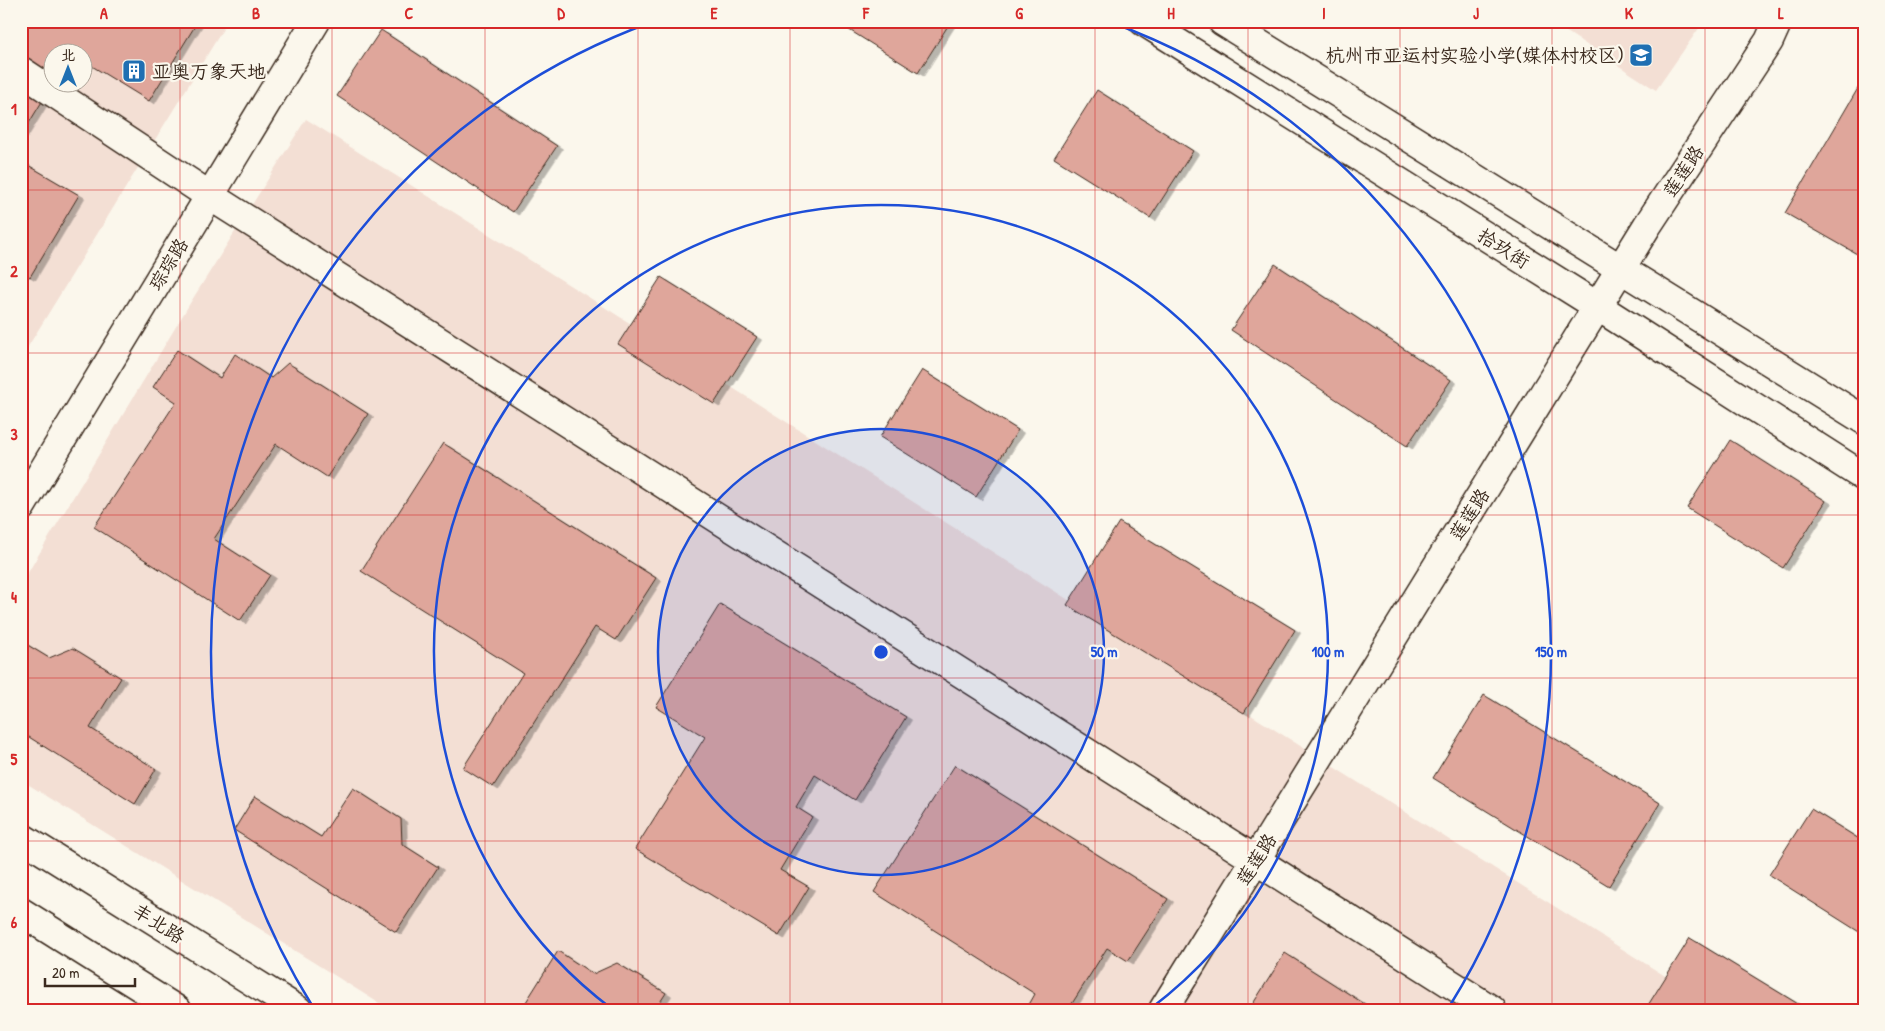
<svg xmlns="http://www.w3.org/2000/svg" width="1885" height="1031" font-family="'Patrick Hand','LXGW WenKai TC',sans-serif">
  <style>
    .built { fill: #f3dfd4; fill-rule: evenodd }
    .building { fill: #dfa69b; stroke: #3b2a1e; filter: url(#shadow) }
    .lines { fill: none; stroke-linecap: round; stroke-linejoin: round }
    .minor-casing { stroke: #3b2a1e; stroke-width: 31 }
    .major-casing { stroke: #3b2a1e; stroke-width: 31 }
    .minor { stroke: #fbf7ec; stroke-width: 28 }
    .major { stroke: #fbf7ec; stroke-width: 28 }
    .grid { fill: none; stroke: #d62828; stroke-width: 1; stroke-opacity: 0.55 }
    .ring { fill: none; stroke: #1d4ed8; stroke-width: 2.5 }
    .labels { text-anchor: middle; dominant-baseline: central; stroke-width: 4.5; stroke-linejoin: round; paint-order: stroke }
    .poi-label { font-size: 19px; fill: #3b2a1e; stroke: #fbf7ec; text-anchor: end }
    .street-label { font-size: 19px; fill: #3b2a1e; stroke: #fbf7ec }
    .centre { fill: #1d4ed8; stroke: #fbf7ec; stroke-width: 2.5 }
    .ring-label { font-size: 15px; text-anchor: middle; font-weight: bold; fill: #1d4ed8; stroke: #fbf7ec; stroke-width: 4.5; stroke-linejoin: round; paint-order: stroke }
    .neatline { fill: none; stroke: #d62828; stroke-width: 2 }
    .grid-label { font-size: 16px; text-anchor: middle; font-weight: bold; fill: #d62828 }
  </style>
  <defs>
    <filter id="shadow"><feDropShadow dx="5.5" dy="3" stdDeviation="0" flood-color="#0004"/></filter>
  </defs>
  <rect width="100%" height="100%" fill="#fbf7ec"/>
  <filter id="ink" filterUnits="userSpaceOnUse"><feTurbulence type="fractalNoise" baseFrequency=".02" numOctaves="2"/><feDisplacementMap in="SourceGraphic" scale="10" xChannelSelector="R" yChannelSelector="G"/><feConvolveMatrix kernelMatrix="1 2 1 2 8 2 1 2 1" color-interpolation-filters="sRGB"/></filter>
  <g filter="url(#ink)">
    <!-- built -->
    <g class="built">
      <path d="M21 21H228L21 358ZM52 52H82V82H52Z"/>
      <path d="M1550 21H1704L1656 90Z"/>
      <path d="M306 119 1719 1010H390L21 780V584L192 300Z"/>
    </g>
    <!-- building -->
    <g class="building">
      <path d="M21 21H198L149 101 82 60V52H52L54 82 21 136Z"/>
      <path d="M835 21H951L918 73Z"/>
      <path d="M381 30 557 146 513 212 337 96Z"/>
      <path d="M1864 78V258L1785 213Z"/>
      <path d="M1097 90 1193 151 1150 218 1054 158Z"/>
      <path d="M21 161 79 195 30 277 21 272Z"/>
      <path d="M1275 264 1451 380 1407 446 1231 330Z"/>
      <path d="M661 277 757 337 714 404 618 344Z"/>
      <path d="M177 350 220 378 235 354 271 378 288 363 368 414 327 477 276 444 214 539 270 575 240 621 94 527 176 402 153 387Z"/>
      <path d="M922 370 1018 430 976 497 880 437Z"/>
      <path d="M1730 440 1826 501 1783 568 1687 508Z"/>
      <path d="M443 443 656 578 616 640 595 627 493 787 463 768 523 673 361 571Z"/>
      <path d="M1119 522 1295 630 1244 713 1067 605Z"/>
      <path d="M720 604 906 717 855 800 815 775 796 807 812 817 780 870 809 887 779 936 635 849 705 737 656 707Z"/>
      <path d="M21 641 49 658 73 648 121 678 90 728 156 769 135 804 21 732Z"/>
      <path d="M1484 695 1660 803 1609 886 1433 778Z"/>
      <path d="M955 765 1168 899 1128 961 1107 948 1068 1010H1026L1035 994 874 892Z"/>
      <path d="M353 788 401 819 402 844 438 867 396 932 234 830 255 796 321 837Z"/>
      <path d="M1811 809 1864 842V935L1769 875Z"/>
      <path d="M1690 938 1808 1010H1645Z"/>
      <path d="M558 951 593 974 617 963 666 993 655 1010H521Z"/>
      <path d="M1285 953 1374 1010H1249Z"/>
    </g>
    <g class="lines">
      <!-- minor casing -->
      <g class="minor-casing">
        <g id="minor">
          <path d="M21 71 210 196 1492 1010"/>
          <path d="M21 507 316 21"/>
          <path d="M1163 1010 1647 226 1769 41 1778 21"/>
        </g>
      </g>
      <!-- major casing -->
      <g class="major-casing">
        <g id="major">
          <path d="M1143 21 1597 306 1864 477"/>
          <path d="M1222 21 1864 420"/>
          <path d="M21 837 298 1010"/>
          <path d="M21 912 177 1010"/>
        </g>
      </g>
      <!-- minor -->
      <use href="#minor" class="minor"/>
      <!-- major -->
      <use href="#major" class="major"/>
    </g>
  </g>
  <!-- grid -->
  <path class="grid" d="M180 21V1010M332 21V1010M485 21V1010M638 21V1010M790 21V1010M942 21V1010M1095 21V1010M1248 21V1010M1400 21V1010M1552 21V1010M1705 21V1010M21 190H1864M21 353H1864M21 515H1864M21 678H1864M21 841H1864"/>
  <!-- distance rings -->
  <circle cx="881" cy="652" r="223" fill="#1d4ed8" fill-opacity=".12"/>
  <g class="ring">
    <circle cx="881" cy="652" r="223"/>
    <path d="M612 1009A447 447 0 1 1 1150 1009"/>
    <path d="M313 1007A670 670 0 0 1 652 22M1110 22A670 670 0 0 1 1449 1007"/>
  </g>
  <!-- icons -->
  <defs>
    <g id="school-square" transform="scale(1.25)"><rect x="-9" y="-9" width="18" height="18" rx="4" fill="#1f6fb2" stroke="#fbf7ec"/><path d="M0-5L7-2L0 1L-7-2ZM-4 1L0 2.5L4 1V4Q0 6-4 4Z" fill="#fff"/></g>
    <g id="building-square" transform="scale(1.25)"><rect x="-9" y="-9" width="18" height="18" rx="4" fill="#1f6fb2" stroke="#fbf7ec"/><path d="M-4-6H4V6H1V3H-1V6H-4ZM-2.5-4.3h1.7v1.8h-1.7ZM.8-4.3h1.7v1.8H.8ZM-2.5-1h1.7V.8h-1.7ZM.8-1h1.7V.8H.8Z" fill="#fff"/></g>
  </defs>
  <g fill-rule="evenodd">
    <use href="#school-square" x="1641" y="55"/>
    <use href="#building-square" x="134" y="71"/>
  </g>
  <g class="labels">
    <!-- poi labels -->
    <g class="poi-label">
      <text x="1624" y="55">杭州市亚运村实验小学(媒体村校区)</text>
      <text x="152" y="71" text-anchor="start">亚奥万象天地</text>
    </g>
    <!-- street labels -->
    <g class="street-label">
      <text transform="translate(1683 171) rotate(-57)">莲莲路</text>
      <text transform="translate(1504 248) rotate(32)">拾玖街</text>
      <text transform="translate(168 264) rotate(-59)">琮琮路</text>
      <text transform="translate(1469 514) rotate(-58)">莲莲路</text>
      <text transform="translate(1256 859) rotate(-58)">莲莲路</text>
      <text transform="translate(159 923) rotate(32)">丰北路</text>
    </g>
  </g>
  <circle cx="881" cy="652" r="8" class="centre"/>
  <g class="ring-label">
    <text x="1104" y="657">50 m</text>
    <text x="1328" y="657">100 m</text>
    <text x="1551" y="657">150 m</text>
  </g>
  <!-- margin -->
  <rect width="1885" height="1031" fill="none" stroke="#fbf7ec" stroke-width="55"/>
  <!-- north arrow -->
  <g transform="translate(68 68)"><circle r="24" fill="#fbf7ec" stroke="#aea59a"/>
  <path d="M0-4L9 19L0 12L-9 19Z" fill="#1f6fb2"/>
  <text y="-8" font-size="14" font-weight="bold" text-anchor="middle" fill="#3b2a1e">北</text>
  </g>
  <!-- scale -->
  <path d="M45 978v8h90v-8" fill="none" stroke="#3b2a1e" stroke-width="2.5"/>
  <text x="52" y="978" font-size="15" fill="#3b2a1e" stroke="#fbf7ec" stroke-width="4" paint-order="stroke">20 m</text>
  <rect x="28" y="28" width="1830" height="976" class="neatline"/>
  <g class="grid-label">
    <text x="104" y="19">A</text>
    <text x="256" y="19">B</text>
    <text x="409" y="19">C</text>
    <text x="561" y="19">D</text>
    <text x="714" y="19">E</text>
    <text x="866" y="19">F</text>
    <text x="1019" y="19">G</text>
    <text x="1171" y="19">H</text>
    <text x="1324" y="19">I</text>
    <text x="1476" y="19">J</text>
    <text x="1629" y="19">K</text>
    <text x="1781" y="19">L</text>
    <text x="14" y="115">1</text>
    <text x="14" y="277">2</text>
    <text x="14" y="440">3</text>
    <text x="14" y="603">4</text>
    <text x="14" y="765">5</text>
    <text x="14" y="928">6</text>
  </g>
</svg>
